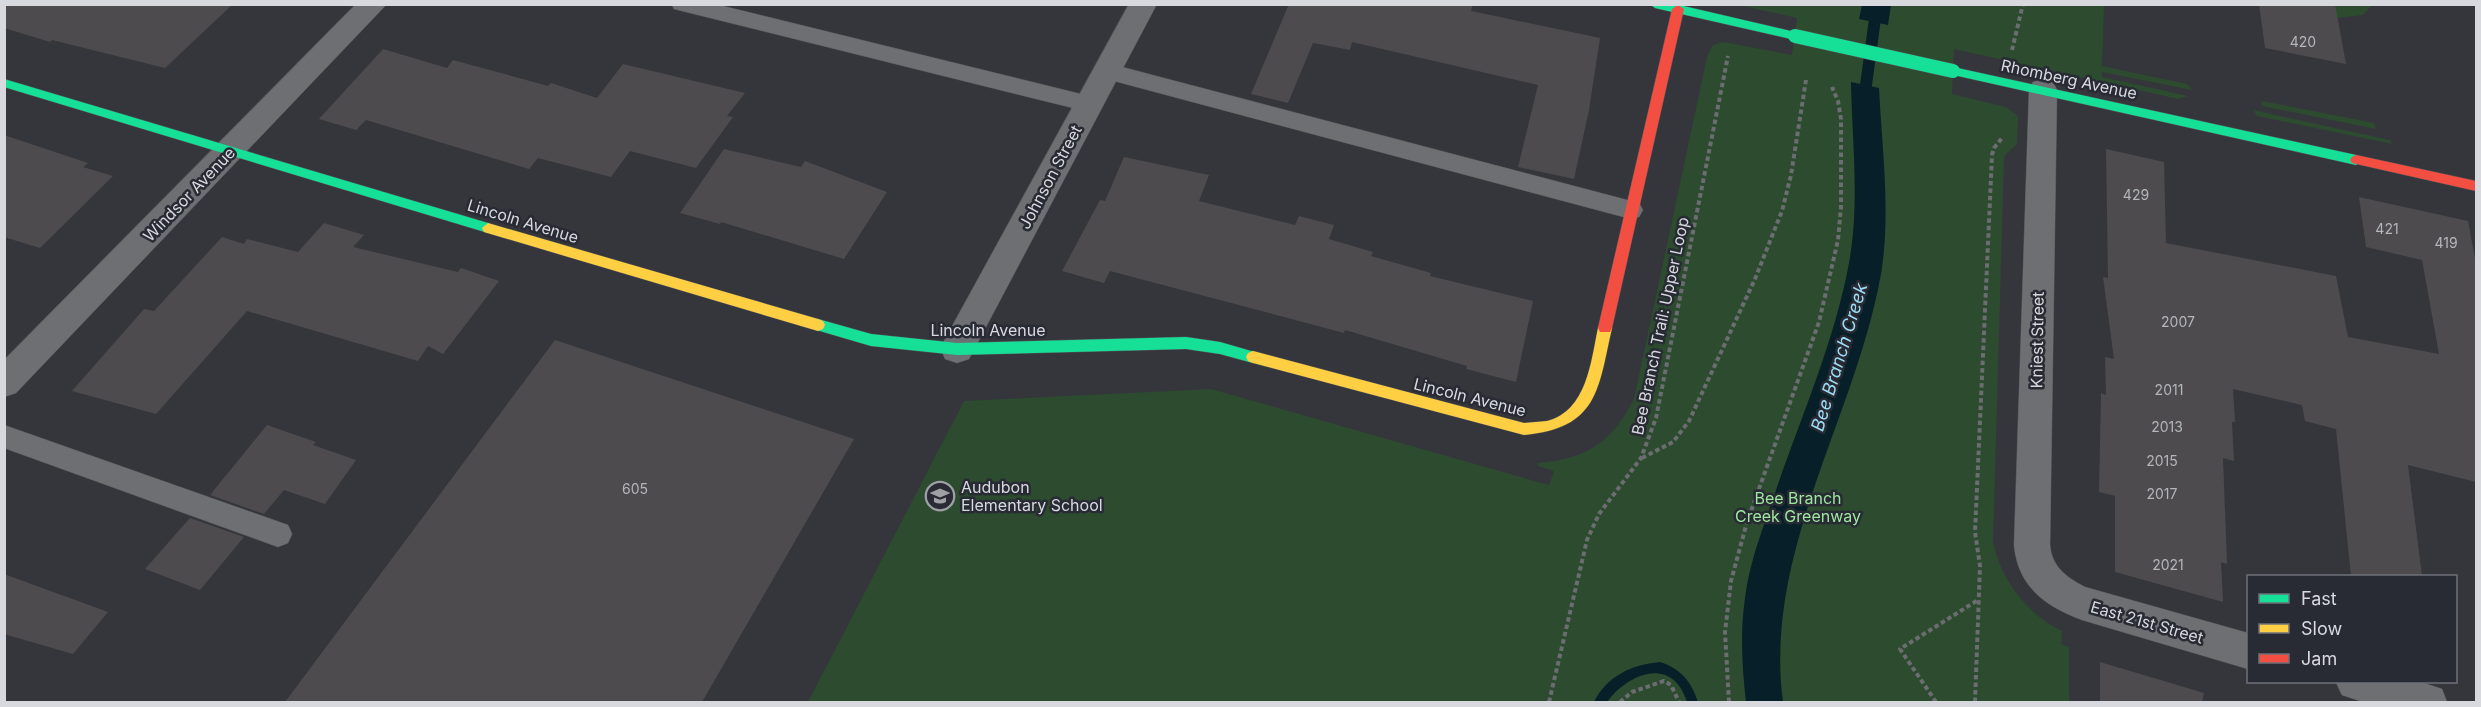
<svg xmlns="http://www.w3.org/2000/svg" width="2481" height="707" font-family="Inter,sans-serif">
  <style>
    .green { fill: #2c4b2f }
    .water { fill: #071f28 }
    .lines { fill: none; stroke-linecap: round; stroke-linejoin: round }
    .stream { fill: #071f28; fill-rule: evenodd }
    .building { fill: #4d4b4d }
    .lane-casing { stroke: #525358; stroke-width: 1 }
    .street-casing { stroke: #525358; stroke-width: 1 }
    .fast-casing { stroke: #525358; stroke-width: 1 }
    .slow-casing { stroke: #525358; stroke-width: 1 }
    .jam-casing { stroke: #525358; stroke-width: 1 }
    .path { stroke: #6c6d71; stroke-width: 4; stroke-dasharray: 4.5 3; stroke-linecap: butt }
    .lane { fill: #6e6f72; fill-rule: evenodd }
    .street { fill: #6e6f72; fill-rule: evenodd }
    .fast { fill: #16e098; fill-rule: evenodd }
    .slow { fill: #ffcf43; fill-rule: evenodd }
    .jam { fill: #f24e42; fill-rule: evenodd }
    .fast-bridge-casing { stroke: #525358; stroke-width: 15; stroke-linecap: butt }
    .fast-bridge { stroke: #16e098; stroke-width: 14 }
    .labels { text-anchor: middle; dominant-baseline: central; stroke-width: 5; stroke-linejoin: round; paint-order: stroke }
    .number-label { font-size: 14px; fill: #b4b6ba }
    .street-label { font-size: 16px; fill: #d7d9df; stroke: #282b34 }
    .poi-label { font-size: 16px; fill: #d7d9df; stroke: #282b34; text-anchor: start }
    .park-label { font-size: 16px; fill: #9de79f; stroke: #282b34 }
    .water-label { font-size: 18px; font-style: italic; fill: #9cddf6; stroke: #282b34 }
  </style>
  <rect width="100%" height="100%" fill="#35363b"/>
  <!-- green -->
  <g class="green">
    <path d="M1739 5H2104L2102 66 2187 84 2192 90 2102 72V77L2188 96 2178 99 1954 49 1952 94 2006 107 2018 116 2017 144 2005 155 2004 161 1993 542C2001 580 2027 614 2062 631L2061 644 2069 647V702H808L964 401 1211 389 1549 485 1554 471 1538 466V463C1587 459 1612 442 1634 399L1707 57 1712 46 1721 42 1729 43 1792 55 1797 18Z"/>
    <path d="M2335 5H2372L2363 15 2337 18Z"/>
    <path d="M2262 101 2374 123 2376 129 2262 106Z"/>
    <path d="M2253 110 2390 140 2392 144 2257 116Z"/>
  </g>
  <!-- water -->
  <g class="water">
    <path d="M1862 5H1891L1888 25 1859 19Z"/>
    <path d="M1851 82 1879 88C1882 149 1891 213 1881 274 1855 419 1763 552 1783 702H1746C1742 667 1740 633 1745 598 1749 565 1761 533 1772 502 1798 423 1834 345 1849 263 1860 204 1852 141 1851 82Z"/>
    <path d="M1660 662C1681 669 1691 681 1698 702H1687C1673 656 1629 672 1607 702H1594C1607 676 1631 665 1660 662Z"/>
  </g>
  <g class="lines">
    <!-- stream -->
    <path class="stream" d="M1871 4H1883L1872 85V102L1866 106 1860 102V85Z"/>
  </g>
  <!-- building -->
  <g class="building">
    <path d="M4 4H233L165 68 52 40 50 42 4 28Z"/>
    <path d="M1289 4H1473L1471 11 1600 38 1589 110 1574 179 1518 167 1538 85 1352 42 1350 50 1313 43 1288 103 1251 94Z"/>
    <path d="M2259 4H2335L2346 64 2265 48Z"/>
    <path d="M383 49 447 68 453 60 548 86 551 83 597 98 623 64 745 93 727 116 733 117 696 168 630 151 611 177 538 158 529 169 366 120 356 130 319 119Z"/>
    <path d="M4 135 88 163 83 167 113 176 40 248 4 237Z"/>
    <path d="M724 149 801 167 805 161 887 192 844 259 721 222 720 224 680 213Z"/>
    <path d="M2106 149 2164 162 2166 243 2336 276 2348 337 2439 354 2422 260 2366 247 2359 197 2468 221 2476 264V482L2408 465 2422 576H2351L2336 429 2305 421 2302 405 2233 389 2235 422H2232L2234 461 2223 458 2227 564 2221 562 2223 602 2115 572V496L2099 492 2101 393 2106 395 2105 357 2114 359 2103 277 2108 278Z"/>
    <path d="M1124 157 1209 175 1199 201 1295 225 1299 216 1334 225 1329 239 1373 252 1371 256 1431 273 1430 276 1533 301 1516 382 1466 369 1467 366 1345 330 1344 333 1299 321 1110 271 1104 283 1062 271 1100 200 1105 201Z"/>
    <path d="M324 223 364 235 353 247 458 272 461 268 499 281 443 354 428 346 418 361 247 311 156 414 72 391 144 309 154 311 222 237 244 244 247 239 298 252Z"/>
    <path d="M555 340 854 439 702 702H285Z"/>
    <path d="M267 425 316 442 313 445 356 460 325 504 284 490 264 514 210 495Z"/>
    <path d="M190 518 244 537 200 590 145 569Z"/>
    <path d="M4 574 108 612 73 654 4 634Z"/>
    <path d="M2100 662 2204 693 2202 702H2100Z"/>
  </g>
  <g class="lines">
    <!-- lane casing -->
    <g class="lane-casing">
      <g id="lane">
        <path d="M672 4H715L1089 96 1097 98 1100 104 1097 110 1089 112 682 11 674 9Z"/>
        <path d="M1107 63 1631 201 1639 203 1643 210 1639 217 1631 219 1099 77 1096 71 1099 65Z"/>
        <path d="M4 425 288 525 292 534 288 543 278 547 4 448Z"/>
      </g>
    </g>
    <!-- street casing -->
    <g class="street-casing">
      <g id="street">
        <path d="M356 4H387L16 393 4 397V360Z"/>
        <path d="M1129 4H1157L969 359 957 363 945 359 941 349 945 339Z"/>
        <path d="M2043 79 2053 82 2057 90 2050 545C2052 567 2066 577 2085 587L2248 633V669L2082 620C2045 606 2018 587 2014 545L2029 90 2033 82Z"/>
        <path d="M2336 682H2421L2442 689 2447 702H2363L2342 695Z"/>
      </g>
    </g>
    <!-- fast casing -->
    <g class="fast-casing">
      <g id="fast">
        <path d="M1650 4H1675L1795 32 1801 36 1795 40 1655 8Z"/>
        <path d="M1953 67 2356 155 2362 160 2356 165 1949 74 1947 71 1949 68Z"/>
        <path d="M4 79 488 223 494 228 488 233 4 87Z"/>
        <path d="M818 319 871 334 957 343 1186 337 1220 342 1258 353 1260 357 1258 361 1253 363 1220 354 1186 349 957 355 871 346 813 329 811 325 813 321Z"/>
      </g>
    </g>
    <!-- slow casing -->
    <g class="slow-casing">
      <g id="slow">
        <path d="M488 223 818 319 823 321 825 325 823 329 818 331 484 232 482 228Z"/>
        <path d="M1605 322 1610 324 1612 328C1598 390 1598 428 1524 435L1253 363 1248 361 1246 357 1248 353 1253 351 1524 423C1532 422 1540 422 1547 421 1587 411 1591 361 1598 328L1600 324Z"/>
      </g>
    </g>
    <!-- jam casing -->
    <g class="jam-casing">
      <g id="jam">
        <path d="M1678 5 1684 9 1612 328 1610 332H1600L1598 328 1672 9Z"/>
        <path d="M2356 155 2476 181V191L2352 163 2350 160 2352 157Z"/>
      </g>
    </g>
    <!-- path -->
    <g class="path">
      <path d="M2012 50 2023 4"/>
      <path d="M1642 458 1673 442 1689 421 1755 279 1782 211 1791 175 1806 80"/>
      <path d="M1549 702 1587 540 1599 514 1641 458 1656 418 1728 56"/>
      <path d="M1620 702 1632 692 1664 681 1671 685 1679 702"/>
      <path d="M1729 702 1725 632 1731 581 1747 522 1819 322 1838 240 1841 207V119L1838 101 1832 87"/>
      <path d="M1936 702 1900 649 1978 600"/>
      <path d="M1975 702 1980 566 1975 532 1992 155 1994 148 2002 138"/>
    </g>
    <!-- lane -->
    <use href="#lane" class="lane"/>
    <!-- street -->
    <use href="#street" class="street"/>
    <!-- fast -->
    <use href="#fast" class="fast"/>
    <!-- slow -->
    <use href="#slow" class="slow"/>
    <!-- jam -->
    <use href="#jam" class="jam"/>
    <!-- fast-bridge casing -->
    <g class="fast-bridge-casing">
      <path id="fast-bridge" d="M1795 36 1953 71"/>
    </g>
    <!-- fast-bridge -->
    <use href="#fast-bridge" class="fast-bridge"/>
  </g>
  <!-- icons -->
  <defs>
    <g id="school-ring" transform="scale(1.5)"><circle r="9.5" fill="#282b34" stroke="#9ea0a6" stroke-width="1.5"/><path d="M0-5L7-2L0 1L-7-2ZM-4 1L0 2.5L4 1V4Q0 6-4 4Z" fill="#9ea0a6"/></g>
  </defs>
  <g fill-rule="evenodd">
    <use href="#school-ring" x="940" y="496"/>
  </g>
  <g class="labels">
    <!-- number labels -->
    <g class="number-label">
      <text x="2303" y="41">420</text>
      <text x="2136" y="194">429</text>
      <text x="2387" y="228">421</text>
      <text x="2446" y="242">419</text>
      <text x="2178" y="321">2007</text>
      <text x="2169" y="389">2011</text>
      <text x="2167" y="426">2013</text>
      <text x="2162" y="460">2015</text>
      <text x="635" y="488">605</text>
      <text x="2162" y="493">2017</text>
      <text x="2168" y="564">2021</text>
    </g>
    <!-- street labels -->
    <g class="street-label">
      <text transform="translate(2069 79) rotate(12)">Rhomberg Avenue</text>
      <text transform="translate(1050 177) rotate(-62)">Johnson Street</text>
      <text transform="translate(189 194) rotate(-46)">Windsor Avenue</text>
      <text transform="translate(523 221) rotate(17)">Lincoln Avenue</text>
      <text transform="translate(1660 326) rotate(-78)">Bee Branch Trail: Upper Loop</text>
      <text x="988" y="330">Lincoln Avenue</text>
      <text transform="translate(2037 340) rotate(-89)">Kniest Street</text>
      <text transform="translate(1470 397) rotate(14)">Lincoln Avenue</text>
      <text transform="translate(2147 622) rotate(16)">East 21st Street</text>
    </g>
    <!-- poi labels -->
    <g class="poi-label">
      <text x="961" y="487">Audubon<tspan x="961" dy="18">Elementary School</tspan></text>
    </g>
    <!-- park labels -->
    <g class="park-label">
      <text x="1798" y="498">Bee Branch<tspan x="1798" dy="18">Creek Greenway</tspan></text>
    </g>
    <!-- water labels -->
    <g class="water-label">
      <text transform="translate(1839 357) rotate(-73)">Bee Branch Creek</text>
    </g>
  </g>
  <!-- border -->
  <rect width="2481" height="707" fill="none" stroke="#d7d9df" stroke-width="12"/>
  <!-- legend -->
  <rect x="2247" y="575" width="210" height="108" fill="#282b34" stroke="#6e7178" stroke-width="1.5"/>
  <rect x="2259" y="594" width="30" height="9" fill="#16e098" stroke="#6e7178" stroke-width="1.5"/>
  <text x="2301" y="605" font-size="18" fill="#d7d9df">Fast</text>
  <rect x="2259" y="624" width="30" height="9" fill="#ffcf43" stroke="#6e7178" stroke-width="1.5"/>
  <text x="2301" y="635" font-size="18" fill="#d7d9df">Slow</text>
  <rect x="2259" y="654" width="30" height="9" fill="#f24e42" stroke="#6e7178" stroke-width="1.5"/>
  <text x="2301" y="665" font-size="18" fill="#d7d9df">Jam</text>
</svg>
